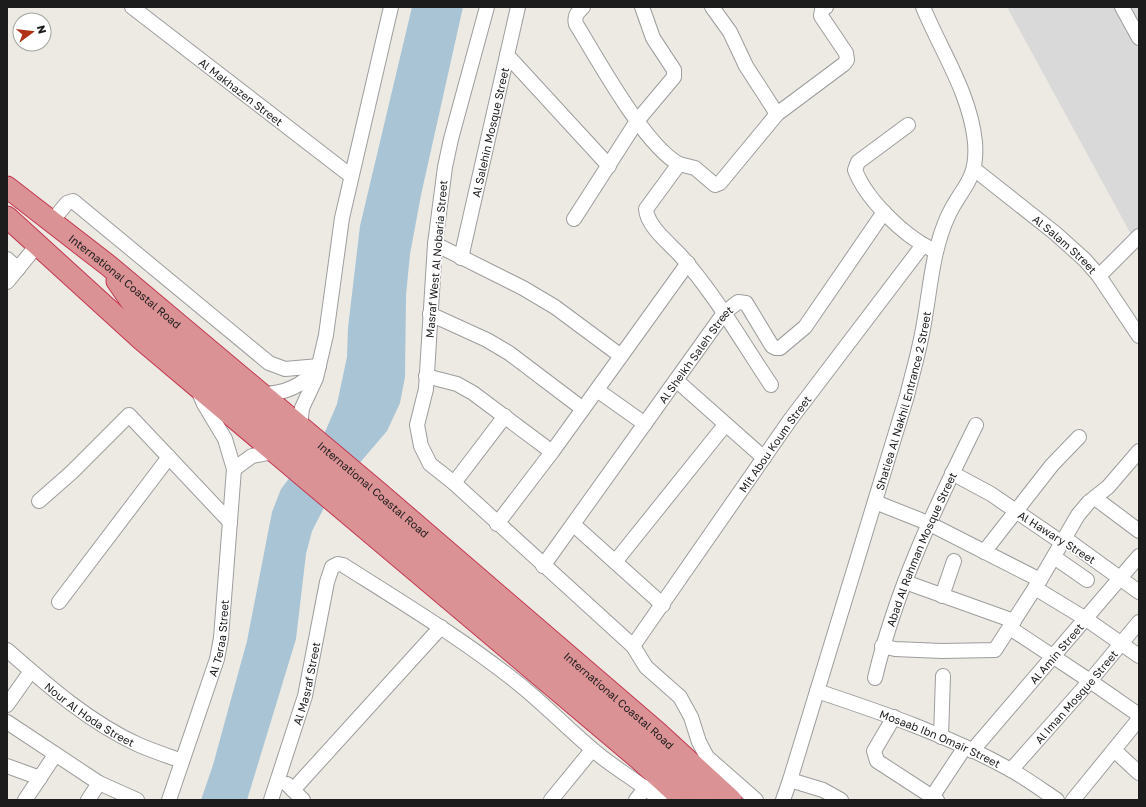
<svg xmlns="http://www.w3.org/2000/svg" width="1146" height="807" font-family="'Golos Text',sans-serif">
  <style>
    .residential { fill: #dad9d9 }
    .water { fill: #a8c4d5 }
    .lines { fill: none; stroke-linecap: round; stroke-linejoin: round }
    .minor-casing { stroke: #9d9d9d; stroke-width: 16 }
    .highway-casing { stroke: #c33751; stroke-width: 23 }
    .minor { stroke: #fff; stroke-width: 14 }
    .highway { stroke: #db9294; stroke-width: 21 }
    .labels { text-anchor: middle; dominant-baseline: central; stroke-width: 3.5; stroke-linejoin: round; paint-order: stroke }
    .street-label { font-size: 11px; fill: #1c1c1c; stroke: #fff }
  </style>
  <rect width="100%" height="100%" fill="#eceae3"/>
  <!-- residential -->
  <path class="residential" d="M1007 7H1139V249Z"/>
  <!-- water -->
  <path class="water" d="M412 7H463L421 195 410 254 406 295 405 377 400 403 387 431 328 500 312 531 306 554 296 639 247 800H201L213 765 247 641 272 512 281 489 325 432 337 404 347 357 348 328 360 226Z"/>
  <g class="lines">
    <!-- minor casing -->
    <g class="minor-casing">
      <g id="minor">
        <path id="s1" d="M132 7 351 176"/>
        <path d="M487 7 451 139 445 167 435 244 426 389 417 425 421 446 430 464 454 483 633 646 646 667 680 697 691 717 699 742 707 757 756 800"/>
        <path d="M583 7C577 13 574 16 576 24 598 60 645 146 679 164L646 209C647 226 669 243 680 255 715 294 742 342 771 385"/>
        <path d="M712 7 730 32 746 66 777 114"/>
        <path d="M1122 7 1139 38"/>
        <path d="M507 55 609 166"/>
        <path d="M908 125 858 162 855 170C866 199 903 235 931 249"/>
        <path d="M679 164 695 168 715 185 720 183 777 114 844 64 847 60 846 53 821 16 822 10 826 7"/>
        <path id="s2" d="M974 169 1055 233 1085 260 1099 276 1139 336"/>
        <path d="M574 219 637 121 674 77V70L653 38 642 7"/>
        <path d="M52 221 67 203 73 201 269 363 285 369 319 366"/>
        <path d="M435 244 523 288 555 307 621 356"/>
        <path id="s3" d="M461 258 518 7"/>
        <path d="M7 259 18 269"/>
        <path d="M1099 276 1139 236"/>
        <path d="M7 282 38 244"/>
        <path d="M430 314 487 340 509 353 583 409"/>
        <path d="M426 376 457 384 473 393 552 452"/>
        <path d="M676 380 764 458"/>
        <path d="M597 390 645 424"/>
        <path d="M261 394C284 394 303 386 317 368"/>
        <path d="M300 427 302 408 316 378 326 335 342 218 391 7"/>
        <path d="M234 469 252 456 273 452"/>
        <path d="M952 473 991 494 1061 542H1070L1139 592"/>
        <path d="M454 483 505 416"/>
        <path d="M1095 498 1139 531"/>
        <path d="M39 501 72 472 129 415 230 522"/>
        <path d="M875 502 928 523 1040 580"/>
        <path d="M497 524 552 452 688 263"/>
        <path d="M574 525 663 605"/>
        <path d="M984 552 1052 465 1079 437"/>
        <path d="M1054 557 1087 580"/>
        <path d="M615 562 725 425"/>
        <path id="s4" d="M543 566 724 313 738 302 746 303 772 346 776 348H780L805 327 884 212"/>
        <path d="M905 582 1014 621"/>
        <path d="M1035 588 1086 619 1139 656"/>
        <path d="M942 596 954 561"/>
        <path d="M59 602 169 457"/>
        <path d="M1010 628 1090 681 1139 715"/>
        <path id="s5" d="M633 646 790 420 923 245"/>
        <path d="M882 646 895 649 942 651 995 650 1040 580 1078 515 1089 502 1108 487 1139 451"/>
        <path id="s6" d="M7 650C47 685 90 723 139 745 153 751 168 756 182 761"/>
        <path id="s7" d="M875 678C896 588 936 506 976 425"/>
        <path id="s8" d="M817 691C883 713 950 736 1011 770 1027 779 1042 790 1057 800"/>
        <path d="M7 705 31 671"/>
        <path d="M894 717 874 751 877 761 937 800"/>
        <path d="M7 722 99 783 137 800"/>
        <path d="M941 737 943 676"/>
        <path d="M1114 750 1139 773"/>
        <path id="s9" d="M972 751 1139 556"/>
        <path d="M7 766 40 778"/>
        <path id="s10" d="M1011 770 1090 681 1139 622"/>
        <path d="M790 780 823 790 841 800"/>
        <path d="M287 784 303 800"/>
        <path d="M293 790 441 627"/>
        <path d="M25 800 55 755"/>
        <path d="M88 800 99 783"/>
        <path id="s11" d="M169 800 217 659 221 638 234 469 225 439 204 404 198 390"/>
        <path id="s12" d="M271 800 305 696 327 582 332 567 338 564 343 565C403 603 464 640 519 684 545 705 567 728 592 749 613 768 639 781 660 800"/>
        <path d="M551 800 592 750"/>
        <path d="M636 800 646 787"/>
        <path id="s13" d="M783 800 790 780 907 396C912 375 918 355 922 334 930 295 931 253 948 216 962 186 978 181 975 142 970 93 941 51 923 7"/>
        <path d="M930 800 965 747"/>
        <path d="M1073 800 1139 719"/>
      </g>
    </g>
    <!-- highway casing -->
    <g class="highway-casing">
      <g id="highway">
        <path id="s14" d="M7 187 109 266 378 492 657 732 731 800"/>
        <path d="M7 217 142 340 639 759 684 800"/>
        <path d="M117 281 137 310 162 333 613 716 705 800"/>
      </g>
    </g>
    <!-- minor -->
    <use href="#minor" class="minor"/>
    <!-- highway -->
    <use href="#highway" class="highway"/>
  </g>
  <g class="labels">
    <!-- street labels -->
    <g class="street-label">
      <text stroke="none"><textPath href="#s1" startOffset="138">Al Makhazen Street</textPath></text>
      <text stroke="none"><textPath href="#s3" startOffset="129">Al Salehin Mosque Street</textPath></text>
      <text stroke="none"><textPath href="#s2" startOffset="118">Al Salam Street</textPath></text>
      <text transform="translate(436 259) rotate(-85)">Masraf West Al Nobaria Street</text>
      <text stroke="none"><textPath href="#s14" startOffset="151">International Coastal Road</textPath></text>
      <text stroke="none"><textPath href="#s4" startOffset="261">Al Sheikh Saleh Street</textPath></text>
      <text stroke="none"><textPath href="#s13" startOffset="417">Shatiea Al Nakhil Entrance 2 Street</textPath></text>
      <text stroke="none"><textPath href="#s5" startOffset="247">Mit Abou Koum Street</textPath></text>
      <text stroke="none"><textPath href="#s14" startOffset="475">International Coastal Road</textPath></text>
      <text transform="translate(1057 537) rotate(32)">Al Hawary Street</text>
      <text stroke="none"><textPath href="#s7" startOffset="137">Abad Al Rahman Mosque Street</textPath></text>
      <text stroke="none"><textPath href="#s11" startOffset="170">Al Teraa Street</textPath></text>
      <text stroke="none"><textPath href="#s9" startOffset="129">Al Amin Street</textPath></text>
      <text stroke="none"><textPath href="#s12" startOffset="122">Al Masraf Street</textPath></text>
      <text stroke="none"><textPath href="#s10" startOffset="98">Al Iman Mosque Street</textPath></text>
      <text stroke="none"><textPath href="#s14" startOffset="799">International Coastal Road</textPath></text>
      <text stroke="none"><textPath href="#s6" startOffset="105">Nour Al Hoda Street</textPath></text>
      <text stroke="none"><textPath href="#s8" startOffset="132">Mosaab Ibn Omair Street</textPath></text>
    </g>
  </g>
  <!-- border -->
  <rect width="1146" height="807" fill="none" stroke="#1c1c1c" stroke-width="16"/>
  <!-- north arrow -->
  <g transform="translate(32 32) rotate(75)"><circle r="19" fill="#ffffff" stroke="#a4a4a4"/>
  <path d="M0-3L7 15L0 10L-7 15Z" fill="#b12f16"/>
  <text y="-6" font-size="11" font-weight="bold" text-anchor="middle" fill="#1c1c1c">N</text>
  </g>
</svg>
